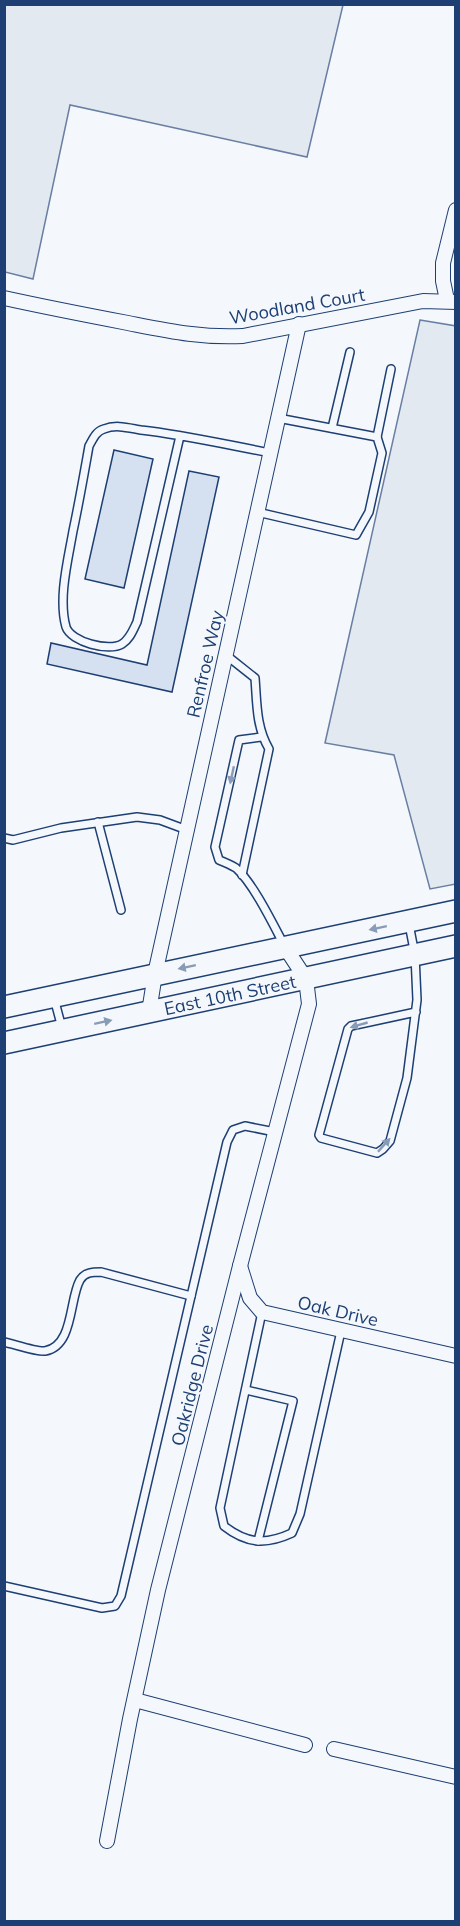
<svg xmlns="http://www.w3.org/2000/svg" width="460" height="1926" font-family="Mulish,sans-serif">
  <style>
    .green { fill: #e3e9f0; stroke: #687fa3; stroke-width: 1.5 }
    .building { fill: #d5e0f0; stroke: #1d3f73; stroke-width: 1.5 }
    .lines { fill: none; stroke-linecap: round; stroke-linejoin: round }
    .service-casing { stroke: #1d3f73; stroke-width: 10 }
    .minor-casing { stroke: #1d3f73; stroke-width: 16 }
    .primary-casing { stroke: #1d3f73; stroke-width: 24 }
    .service { stroke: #f4f7fb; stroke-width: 7 }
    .minor { stroke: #f4f7fb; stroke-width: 14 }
    .primary { stroke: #f4f7fb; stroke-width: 21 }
    .oneway { fill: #889bb7 }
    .labels { text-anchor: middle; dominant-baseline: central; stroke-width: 4.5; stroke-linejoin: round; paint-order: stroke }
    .street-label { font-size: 18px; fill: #1d3f73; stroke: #f4f7fb }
  </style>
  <rect width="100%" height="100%" fill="#f4f7fb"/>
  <!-- green -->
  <g class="green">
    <path d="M5 4 343 5 307 157 70 105 33 279 5 272Z"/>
    <path d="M420 320 456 326V884L430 889 394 755 325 743Z"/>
  </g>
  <!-- building -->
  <g class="building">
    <path d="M114 450 153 459 124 588 85 579Z"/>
    <path d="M189 471 219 477 172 692 47 664 51 643 147 665Z"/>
  </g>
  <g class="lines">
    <!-- service casing -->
    <g class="service-casing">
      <g id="service">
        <path d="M332 428 350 352"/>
        <path d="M180 436 137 622C133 630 130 639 122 644 109 652 71 642 66 627 58 598 68 560 73 531 79 503 84 474 89 446 93 439 96 431 104 429 116 424 129 428 141 430 185 435 228 445 271 453"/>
        <path d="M377 437 391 369"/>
        <path d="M257 512 356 535 369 512 382 453 377 437 278 418"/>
        <path d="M226 655 255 678C257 703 256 727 269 749L242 875"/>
        <path d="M261 737 239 740 215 847 219 860C224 862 231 865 236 868 253 883 273 924 284 945"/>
        <path d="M98 822 121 910"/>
        <path d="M4 838 13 840 61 828 137 817 160 820 187 830"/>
        <path d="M409 924 415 955 417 1000 407 1078 390 1141 383 1149 377 1153 321 1138 319 1135 348 1029 351 1026 416 1012"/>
        <path d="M54 998 62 1028"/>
        <path d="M262 1312 220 1508 224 1526C247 1544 266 1545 292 1533L300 1514 341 1331"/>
        <path d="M4 1342C14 1344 36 1352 45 1351 74 1346 69 1299 80 1280 85 1272 93 1272 101 1272L191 1296"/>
        <path d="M246 1390 293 1401 258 1541"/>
        <path d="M4 1586 102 1608 115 1606 121 1596 227 1142 233 1130 245 1126 275 1132"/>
      </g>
    </g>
    <!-- minor casing -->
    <g class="minor-casing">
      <g id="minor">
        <path d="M4 298C45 307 86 315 128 323 169 331 201 338 243 336L423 301 456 302"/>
        <path d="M447 300 443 281V263L456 210"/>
        <path d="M149 1012 155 974 299 324"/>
        <path d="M240 1266 250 1298 262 1312 456 1356"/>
        <path d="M135 1700 305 1745"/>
        <path d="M334 1749 456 1777"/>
        <path d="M107 1841 130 1719 158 1590 240 1266 309 1004 306 979 285 947"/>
      </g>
    </g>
    <!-- primary casing -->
    <g class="primary-casing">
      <g id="primary">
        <path d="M4 1007 456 911"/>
        <path d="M4 1043 456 946"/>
      </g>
    </g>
    <!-- service -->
    <use href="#service" class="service"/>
    <!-- minor -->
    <use href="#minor" class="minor"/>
    <!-- primary -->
    <use href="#primary" class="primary"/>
  </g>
  <!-- one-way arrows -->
  <defs><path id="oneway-solid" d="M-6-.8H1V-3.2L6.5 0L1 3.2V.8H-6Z" transform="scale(1.5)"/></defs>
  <g class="oneway">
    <use href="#oneway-solid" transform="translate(232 775) rotate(102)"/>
    <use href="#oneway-solid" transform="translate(378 928) rotate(168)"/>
    <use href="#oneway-solid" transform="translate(187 967) rotate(168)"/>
    <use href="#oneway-solid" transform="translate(103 1022) rotate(-12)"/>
    <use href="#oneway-solid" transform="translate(359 1025) rotate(164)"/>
    <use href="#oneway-solid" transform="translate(384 1145) rotate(-48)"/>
  </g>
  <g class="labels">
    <!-- street labels -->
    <g class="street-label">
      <text transform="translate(297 306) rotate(-10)">Woodland Court</text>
      <text transform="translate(205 664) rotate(-77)">Renfroe Way</text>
      <text transform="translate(230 995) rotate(-12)">East 10th Street</text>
      <text transform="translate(338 1311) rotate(13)">Oak Drive</text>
      <text transform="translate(192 1385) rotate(-76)">Oakridge Drive</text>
    </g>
  </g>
  <!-- border -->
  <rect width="460" height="1926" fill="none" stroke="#1d3f73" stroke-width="12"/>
</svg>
